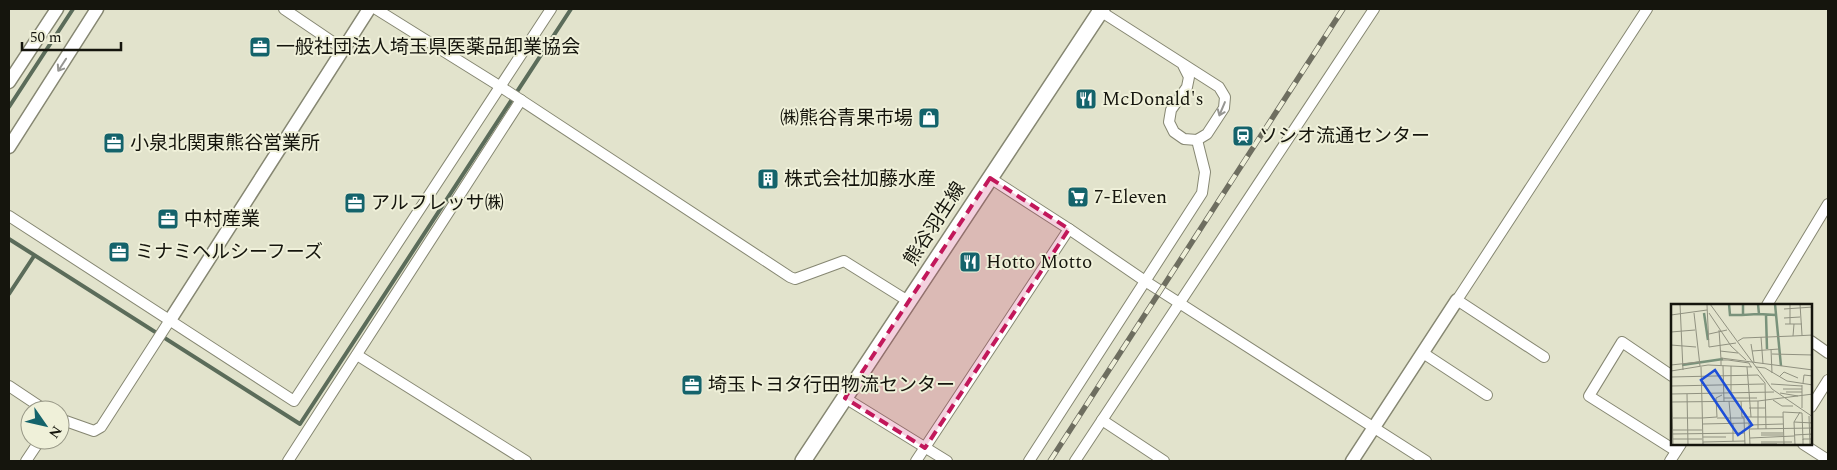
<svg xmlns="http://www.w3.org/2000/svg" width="1837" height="470" font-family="Spectral,'Noto Sans JP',serif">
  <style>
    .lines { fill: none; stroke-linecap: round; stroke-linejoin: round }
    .stream { stroke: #5b6c5a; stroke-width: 4 }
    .minor-casing { stroke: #868772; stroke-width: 12 }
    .tertiary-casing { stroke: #868772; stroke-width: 15 }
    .secondary-casing { stroke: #868772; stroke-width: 18 }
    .minor { stroke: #fff; stroke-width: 10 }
    .tertiary { stroke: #fff; stroke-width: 12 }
    .secondary { stroke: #fff; stroke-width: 15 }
    .rail-casing { stroke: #6e6e60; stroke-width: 5.5 }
    .rail { stroke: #eff0d9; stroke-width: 4; stroke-dasharray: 11; stroke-linecap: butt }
    .oneway { stroke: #969692 }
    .marked { fill: #c2185b; fill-opacity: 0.2; stroke: #c2185b; stroke-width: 4; stroke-dasharray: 10 6; stroke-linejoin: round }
    .labels { text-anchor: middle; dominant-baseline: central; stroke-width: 4; stroke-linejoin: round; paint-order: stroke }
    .poi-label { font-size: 19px; fill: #15150d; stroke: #eff0d9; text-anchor: start }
    .street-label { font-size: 19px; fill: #15150d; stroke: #eff0d9 }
    .inset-river { fill: none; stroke: #79927b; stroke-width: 2.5 }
    .inset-road { fill: none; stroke: #909180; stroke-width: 1 }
    .view { fill: #1d4ed8; fill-opacity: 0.15; stroke: #1d4ed8; stroke-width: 2.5 }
    .inset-edge { fill: none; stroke: #15150d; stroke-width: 2.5 }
  </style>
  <rect width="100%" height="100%" fill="#e2e3cc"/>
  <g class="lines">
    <!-- stream -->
    <g class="stream">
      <path d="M9 107 73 9"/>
      <path d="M9 239 300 424 571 9"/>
      <path d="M9 294 34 256"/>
    </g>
    <!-- minor casing -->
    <g class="minor-casing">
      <g id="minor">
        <path d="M284 9 343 49"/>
        <path d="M376 9 501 87 790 277 795 279 844 261 908 301"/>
        <path d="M1097 9 1219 87 1225 97 1224 108 1207 134 1197 140 1184 139 1174 132 1169 122 1171 110 1187 87 1189 77 1183 65"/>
        <path d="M990 178 1069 229 1145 281 1426 461"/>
        <path d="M9 216 294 401 551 9"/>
        <path d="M1767 305 1828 204"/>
        <path d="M1811 341 1828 353"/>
        <path d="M1423 353 1487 395"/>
        <path d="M357 355 526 461"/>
        <path d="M1544 357 1457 300 1647 9"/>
        <path d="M1672 376 1622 342 1589 396 1676 451"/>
        <path d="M9 386 45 410"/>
        <path d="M845 398 947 461"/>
        <path d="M1811 407 1828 380"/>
        <path d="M60 419 94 431 101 427 170 320"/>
        <path d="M1102 420 1164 461"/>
        <path d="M1803 444 1828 460"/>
        <path d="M26 461 40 440"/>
        <path d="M288 461 521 100"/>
        <path d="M916 461 1069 229"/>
        <path d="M1029 461 1202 193 1205 172 1197 140"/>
        <path d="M1075 461 1374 9"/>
        <path d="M1670 461 1681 444"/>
      </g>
    </g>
    <!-- tertiary casing -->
    <g class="tertiary-casing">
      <g id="tertiary">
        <path d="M9 82 57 9"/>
        <path d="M9 147 97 9"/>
        <path d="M170 320 369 9"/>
        <path d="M1352 461 1457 300"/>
      </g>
    </g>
    <!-- secondary casing -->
    <g class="secondary-casing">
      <path id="secondary" d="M803 461 1102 9"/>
    </g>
    <!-- minor -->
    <use href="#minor" class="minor"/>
    <!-- tertiary -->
    <use href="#tertiary" class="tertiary"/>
    <!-- secondary -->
    <use href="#secondary" class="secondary"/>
    <!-- rail casing -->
    <g class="rail-casing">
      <path id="rail" d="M1050 461 1343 9"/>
    </g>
    <!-- rail -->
    <use href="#rail" class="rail"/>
  </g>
  <!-- one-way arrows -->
  <defs><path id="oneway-shaft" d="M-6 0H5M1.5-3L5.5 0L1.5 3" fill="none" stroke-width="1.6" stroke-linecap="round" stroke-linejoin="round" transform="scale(1.25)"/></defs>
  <g class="oneway">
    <use href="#oneway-shaft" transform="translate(62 65) rotate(123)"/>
    <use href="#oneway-shaft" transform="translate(1222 109) rotate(113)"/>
  </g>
  <!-- marked area -->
  <path class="marked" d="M990 178 1069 229 925 448 845 398Z"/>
  <!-- icons -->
  <defs>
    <g id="office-square" transform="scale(1.125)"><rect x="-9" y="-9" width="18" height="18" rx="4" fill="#14636b" stroke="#eff0d9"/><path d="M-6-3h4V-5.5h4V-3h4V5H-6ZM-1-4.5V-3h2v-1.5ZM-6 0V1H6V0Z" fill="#fff"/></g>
    <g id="restaurant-square" transform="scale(1.125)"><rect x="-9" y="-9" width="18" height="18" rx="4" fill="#14636b" stroke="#eff0d9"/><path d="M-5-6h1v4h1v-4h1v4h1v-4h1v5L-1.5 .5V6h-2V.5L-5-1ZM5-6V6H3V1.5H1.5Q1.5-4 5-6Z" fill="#fff"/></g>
    <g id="shop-square" transform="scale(1.125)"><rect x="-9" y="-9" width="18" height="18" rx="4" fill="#14636b" stroke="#eff0d9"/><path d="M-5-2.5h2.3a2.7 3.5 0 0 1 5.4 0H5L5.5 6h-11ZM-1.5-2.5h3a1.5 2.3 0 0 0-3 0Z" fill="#fff"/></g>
    <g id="station-square" transform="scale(1.125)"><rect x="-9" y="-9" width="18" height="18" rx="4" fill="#14636b" stroke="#eff0d9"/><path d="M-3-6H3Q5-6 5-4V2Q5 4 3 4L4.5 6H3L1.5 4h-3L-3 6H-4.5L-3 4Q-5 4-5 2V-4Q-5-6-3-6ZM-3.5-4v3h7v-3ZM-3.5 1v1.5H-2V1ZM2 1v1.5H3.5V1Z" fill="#fff"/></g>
    <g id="building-square" transform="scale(1.125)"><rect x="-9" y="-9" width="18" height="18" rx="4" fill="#14636b" stroke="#eff0d9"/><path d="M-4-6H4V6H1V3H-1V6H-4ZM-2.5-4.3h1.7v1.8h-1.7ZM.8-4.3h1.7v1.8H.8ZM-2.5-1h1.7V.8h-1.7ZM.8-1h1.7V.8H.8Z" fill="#fff"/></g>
    <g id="supermarket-square" transform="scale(1.125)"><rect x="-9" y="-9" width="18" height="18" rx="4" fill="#14636b" stroke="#eff0d9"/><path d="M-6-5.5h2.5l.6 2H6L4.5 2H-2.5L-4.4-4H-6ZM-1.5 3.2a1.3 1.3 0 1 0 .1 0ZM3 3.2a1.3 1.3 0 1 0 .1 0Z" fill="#fff"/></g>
  </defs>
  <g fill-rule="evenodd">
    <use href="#office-square" x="260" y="47"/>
    <use href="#restaurant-square" x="1086" y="99"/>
    <use href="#shop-square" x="929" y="118"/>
    <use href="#station-square" x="1243" y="136"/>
    <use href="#office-square" x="114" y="143"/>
    <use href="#building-square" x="768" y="179"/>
    <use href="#supermarket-square" x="1078" y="197"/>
    <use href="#office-square" x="355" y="203"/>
    <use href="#office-square" x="168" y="219"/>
    <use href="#office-square" x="119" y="252"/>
    <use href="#restaurant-square" x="970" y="262"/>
    <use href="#office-square" x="692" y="385"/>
  </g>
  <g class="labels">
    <!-- poi labels -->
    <g class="poi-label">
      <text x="276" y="47">一般社団法人埼玉県医薬品卸業協会</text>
      <text x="1102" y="99">McDonald's</text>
      <text x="913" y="118" text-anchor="end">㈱熊谷青果市場</text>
      <text x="1259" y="136">ソシオ流通センター</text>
      <text x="130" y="143">小泉北関東熊谷営業所</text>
      <text x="784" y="179">株式会社加藤水産</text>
      <text x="1094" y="197">7-Eleven</text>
      <text x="371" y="203">アルフレッサ㈱</text>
      <text x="184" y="219">中村産業</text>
      <text x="135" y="252">ミナミヘルシーフーズ</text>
      <text x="986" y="262">Hotto Motto</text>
      <text x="708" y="385">埼玉トヨタ行田物流センター</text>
    </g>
    <!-- street labels -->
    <g class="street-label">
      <text transform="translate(935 224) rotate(-57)">熊谷羽生線</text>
    </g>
  </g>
  <!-- overview -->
  <g transform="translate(1671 304)">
    <rect width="141" height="141" fill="#e2e3cc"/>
    <path class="inset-river" d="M58 0 59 11H72M72 0V11L87 10M87 0 88 10 105 11M104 0 110 62M33 9 37 36M95 11 96 45M11 61 52 55"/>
    <path class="inset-road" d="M9 0 12 66M39 0 101 85 142 113M129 0 131 31M36 1 38 43 65 39M113 5 142 3M23 9 29 62M38 9 60 42 75 56M0 11 36 6M113 14 129 13M114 20H131M119 20V0M123 20 122 32 142 31M48 26 50 55M0 28 24 26M38 30 56 26M90 33 92 60M67 37 72 34 122 32M80 40 83 58M0 41 25 43M100 45 101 69M49 47 67 49M81 47 108 45M101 50 142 51M50 54 142 66M0 61 28 58M50 61V56H57L78 59 80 63M52 62 53 98M30 63 31 98M76 63 80 113M85 63 94 64 116 77 142 81M0 67 37 61 81 63M0 73 87 71 94 79M0 73 2 141M108 73 113 68 127 74M94 79 95 125M132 79 133 71 142 72M100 80 131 82M0 82 93 80M112 85H131M115 88H131M60 89V62M109 89 127 92M0 90 103 88M16 90 17 141M53 94H86M102 96 111 102H122M58 97 60 119M70 97 71 113M87 97V125M0 98 87 97 142 90M31 98 32 141M78 104H94M131 104V81M138 112 139 141M71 113H112M2 114H31M31 114 46 113 45 94 51 91M46 114H73L74 141M123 118 142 119M62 119V137M31 120 78 119 79 141M78 121 112 120M79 125 142 124M2 126H31M90 129H112M0 130 73 129M90 131H112M123 131 142 130M32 133H55M79 134 123 132M2 135H31M32 138 74 137M90 138H121M90 140H106M113 141 112 108 131 109 132 136M124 141 123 118 129 108M132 141V135H142"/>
    <path class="view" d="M44 66 81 121 67 131 30 76Z"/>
    <rect width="141" height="141" class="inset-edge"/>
  </g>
  <!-- border -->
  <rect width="1837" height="470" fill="none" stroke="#15150d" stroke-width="20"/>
  <!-- north arrow -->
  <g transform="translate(45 425) rotate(124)"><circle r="24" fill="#eff0d9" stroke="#989887"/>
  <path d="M0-4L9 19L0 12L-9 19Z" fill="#14636b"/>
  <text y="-8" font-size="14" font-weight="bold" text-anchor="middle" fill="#15150d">N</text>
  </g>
  <!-- scale -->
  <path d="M22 42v8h99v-8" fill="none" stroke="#15150d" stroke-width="2.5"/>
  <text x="30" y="42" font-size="15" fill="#15150d" stroke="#eff0d9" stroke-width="4" paint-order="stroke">50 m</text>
</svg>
